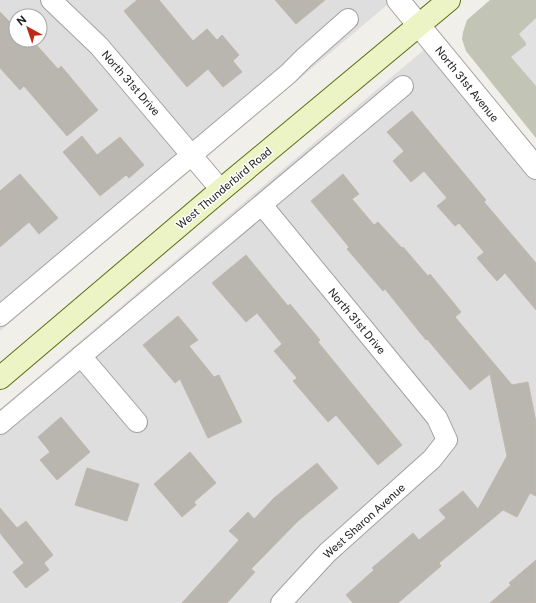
<svg xmlns="http://www.w3.org/2000/svg" width="536" height="603" font-family="'Public Sans',sans-serif">
  <style>
    .residential { fill: #dfdede; fill-rule: evenodd }
    .construction { fill: #c2c4b5 }
    .parking { fill: #e1e1e1 }
    .building { fill: #b9b5af; stroke: #c0b8ad }
    .lines { fill: none; stroke-linecap: round; stroke-linejoin: round }
    .minor-casing { stroke: #a2a2a2; stroke-width: 22 }
    .tertiary-casing { stroke: #a2a2a2; stroke-width: 24 }
    .secondary-casing { stroke: #5a6e12; stroke-width: 24 }
    .minor { stroke: #fff; stroke-width: 20 }
    .tertiary { stroke: #fff; stroke-width: 22 }
    .secondary { stroke: #ecf3c4; stroke-width: 22 }
    .labels { text-anchor: middle; dominant-baseline: central; stroke-width: 3; stroke-linejoin: round; paint-order: stroke }
    .street-label { font-size: 11px; fill: #212121; stroke: #fff }
  </style>
  <rect width="100%" height="100%" fill="#f0efe9"/>
  <!-- residential -->
  <g class="residential">
    <path d="M0 0H393L0 331ZM16 16H40V40H16Z"/>
    <path d="M433 42 536 167V603H0V409Z"/>
  </g>
  <!-- construction -->
  <path class="construction" d="M490 0H536V138L466 51 462 39 463 32 467 20Z"/>
  <!-- parking -->
  <path class="parking" d="M536 18V86L511 57 526 45V43L519 34Z"/>
  <!-- building -->
  <g class="building">
    <path d="M137 0H159L193 41 207 29 217 40 222 35 239 55 233 61 242 72 223 87 208 69 187 87 124 11Z"/>
    <path d="M275 0H325L296 24Z"/>
    <path d="M0 12 16 28V40H32L58 69 61 66 98 110 67 136 24 86 20 90 0 68Z"/>
    <path d="M412 111 486 200 484 202 536 263V310L505 273 497 281 477 258 484 252 459 223 455 226 437 206 447 198 424 171 411 182 393 161 404 151 387 132Z"/>
    <path d="M82 136 97 155 120 137 144 165 129 178 126 175 100 196 63 152Z"/>
    <path d="M20 174 58 218 39 234 29 222 0 247V191Z"/>
    <path d="M343 174 359 194 352 199 374 225 378 222 402 248 403 247 428 276 430 274 461 312 455 317 512 385 528 382 536 422V496L530 493 517 517 503 510 439 563 441 566 398 603H353L346 595 374 570 372 568 413 533 419 540 446 518 439 510 463 491 478 509 507 456 490 374 470 390 427 339 426 340 385 289 383 291 347 249 349 247 311 201Z"/>
    <path d="M246 255 288 306 290 304 320 340 318 342 402 445 378 465 336 415 328 422 293 381 297 378 274 351 282 344 257 313 246 322 212 283Z"/>
    <path d="M178 316 198 340 189 346 214 377 219 375 242 422 208 438 180 379 175 383 143 345Z"/>
    <path d="M61 417 90 452 57 480 40 460 50 452 38 437Z"/>
    <path d="M190 452 216 483 194 502 196 505 182 517 154 484Z"/>
    <path d="M317 463 338 488 298 521 251 569 255 572 227 603H182L239 540 229 531 248 512 254 519 274 498Z"/>
    <path d="M87 468 139 484 127 521 75 505Z"/>
    <path d="M0 508 17 528 26 521 53 555 44 563 49 570 26 588 13 572 24 563 0 533Z"/>
    <path d="M536 560V603H490L511 585 509 583Z"/>
  </g>
  <g class="lines">
    <!-- minor casing -->
    <g class="minor-casing">
      <g id="minor">
        <path d="M51 0 99 46 221 190"/>
        <path d="M262 205 437 418 447 440 432 459 327 553 281 603"/>
        <path d="M0 316 288 74 304 58 348 19"/>
        <path d="M81 356 137 422"/>
        <path d="M0 424 403 86"/>
      </g>
    </g>
    <!-- tertiary casing -->
    <g class="tertiary-casing">
      <path id="tertiary" d="M398 0 536 168"/>
    </g>
    <!-- secondary casing -->
    <g class="secondary-casing">
      <path id="secondary" d="M0 378 221 190 449 0"/>
    </g>
    <!-- minor -->
    <use href="#minor" class="minor"/>
    <!-- tertiary -->
    <use href="#tertiary" class="tertiary"/>
    <!-- secondary -->
    <use href="#secondary" class="secondary"/>
  </g>
  <g class="labels">
    <!-- street labels -->
    <g class="street-label">
      <text transform="translate(131 83) rotate(49)">North 31st Drive</text>
      <text transform="translate(467 84) rotate(51)">North 31st Avenue</text>
      <text transform="translate(224 188) rotate(-40)">West Thunderbird Road</text>
      <text transform="translate(357 321) rotate(50)">North 31st Drive</text>
      <text transform="translate(364 521) rotate(-42)">West Sharon Avenue</text>
    </g>
  </g>
  <!-- north arrow -->
  <g transform="translate(28 28) rotate(320)"><circle r="19" fill="#ffffff" stroke="#a6a6a6"/>
  <path d="M0-3L7 15L0 10L-7 15Z" fill="#bb2917"/>
  <text y="-6" font-size="11" font-weight="bold" text-anchor="middle" fill="#212121">N</text>
  </g>
</svg>
